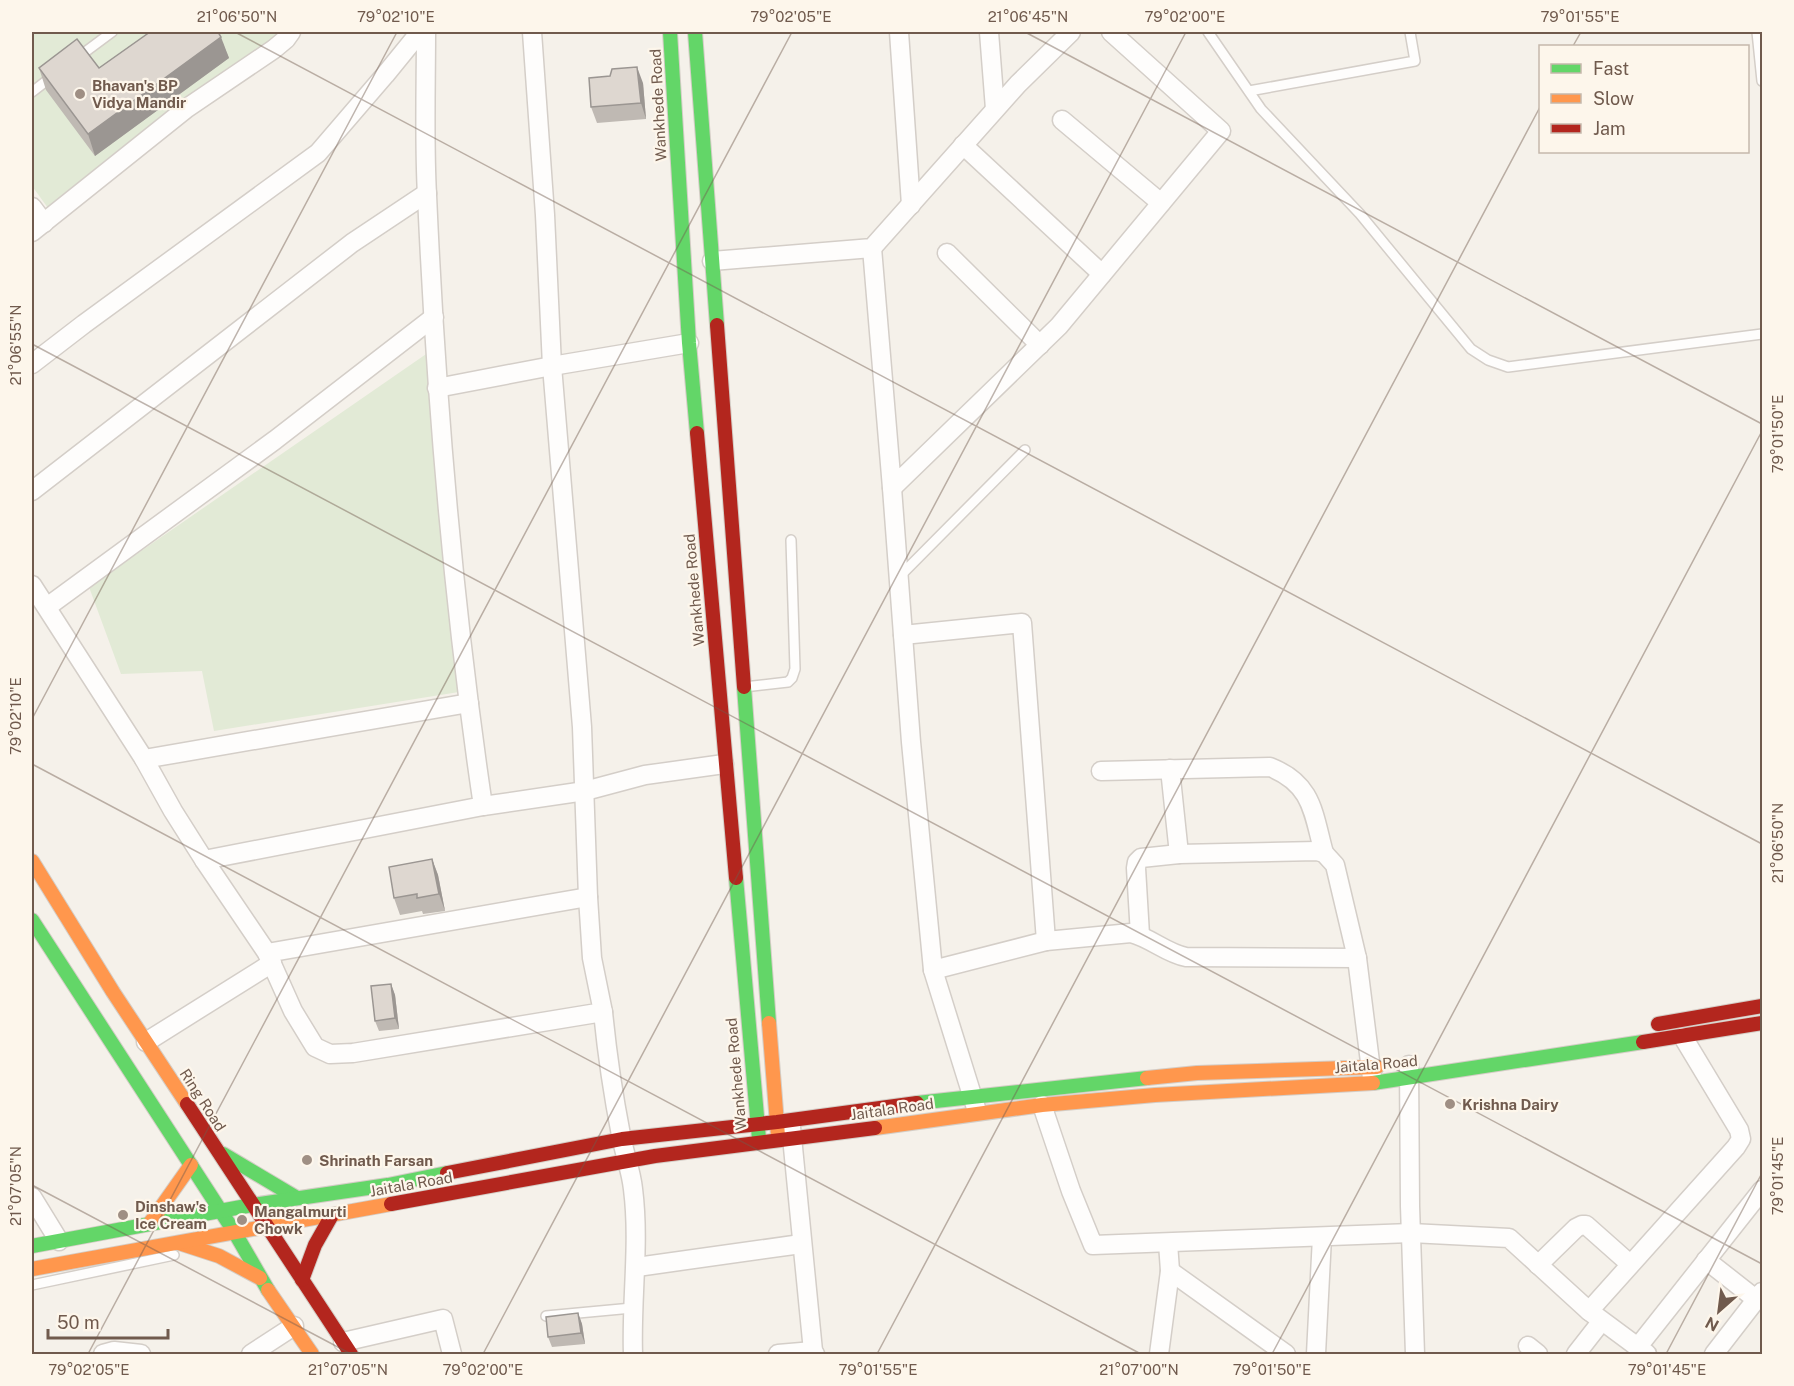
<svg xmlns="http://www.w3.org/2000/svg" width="1794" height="1386" font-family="'Public Sans',sans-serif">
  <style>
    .green { fill: #e2ead6 }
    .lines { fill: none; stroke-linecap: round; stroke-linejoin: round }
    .lane-casing { stroke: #d4cec8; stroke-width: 12 }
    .street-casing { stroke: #d4cec8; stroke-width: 21 }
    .fast-casing { stroke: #d4cdc6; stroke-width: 16 }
    .slow-casing { stroke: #d4cdc6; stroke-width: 16 }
    .jam-casing { stroke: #d4cdc6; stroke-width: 16 }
    .lane { stroke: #fefdfc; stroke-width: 9 }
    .street { stroke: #fefdfc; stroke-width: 18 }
    .fast { stroke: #63d668; stroke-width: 14 }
    .slow { stroke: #ff974d; stroke-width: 14 }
    .jam { stroke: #b3261e; stroke-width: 14 }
    .wall { fill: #bfb9b3 }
    .shaded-wall { fill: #9b9692 }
    .building { fill: #ded7d0; stroke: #9b9692; stroke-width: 1.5 }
    .ticks { fill: none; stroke: #705a4d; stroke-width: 1.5; stroke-opacity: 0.45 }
    .poi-dot { fill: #9f8f84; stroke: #fdf6eb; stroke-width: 2 }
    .labels { text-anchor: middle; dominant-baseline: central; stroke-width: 4.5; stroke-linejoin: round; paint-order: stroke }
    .poi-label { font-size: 15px; font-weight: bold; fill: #705a4d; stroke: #fdf6eb; text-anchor: start }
    .street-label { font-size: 15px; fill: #705a4d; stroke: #fdf6eb }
    .neatline { fill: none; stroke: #705a4d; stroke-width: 2 }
    .ticks-label { font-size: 15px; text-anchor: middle; fill: #705a4d }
  </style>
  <rect width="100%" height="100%" fill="#f5f1ea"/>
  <!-- green -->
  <g class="green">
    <path d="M32 32H283L48 208 32 186Z"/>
    <path d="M432 350 459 692 214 731 202 671 121 674 89 587Z"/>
  </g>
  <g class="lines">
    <!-- lane casing -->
    <g class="lane-casing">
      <g id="lane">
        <path d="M1208 32 1261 109 1360 214 1471 349 1488 360 1508 367 1762 334"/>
        <path d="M1757 32 1762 81"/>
        <path d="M77 58 112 32"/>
        <path d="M1249 91 1415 61 1410 32"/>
        <path d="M32 92 54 75"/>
        <path d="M899 577 1025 450"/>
        <path d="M744 687 788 682 792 678 795 669 791 540"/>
        <path d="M32 1285 174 1255"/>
        <path d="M546 1316 632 1308"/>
      </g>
    </g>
    <!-- street casing -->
    <g class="street-casing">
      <g id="street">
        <path d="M899 32 911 205"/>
        <path d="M989 32 995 109"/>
        <path d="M1062 120 1161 203"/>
        <path d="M963 145 1102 274"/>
        <path d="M32 207 44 223"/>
        <path d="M32 232 187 108 274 49 286 39 291 32"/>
        <path d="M872 248 892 488 1059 326 1221 131 1111 32"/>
        <path d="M947 253 1040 345"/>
        <path d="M712 261 872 248 1018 84 1071 32"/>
        <path d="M32 364 84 324 318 153 385 75 420 32"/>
        <path d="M437 388 552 366 689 343"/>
        <path d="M892 488 911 742 933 970 976 1108"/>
        <path d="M32 491 352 243 427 193"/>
        <path d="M32 585 144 759 173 811 204 860 267 953 293 1011 315 1047 330 1054 353 1053 603 1012 592 958 588 897 582 727 552 366 545 215 532 32"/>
        <path d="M47 607 275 440 434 317"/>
        <path d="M903 635 1022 623 1046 941 933 970"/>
        <path d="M144 759 469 703"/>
        <path d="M1170 769 1179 854 1317 851 1324 853 1335 865 1357 958 1372 1078"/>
        <path d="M1101 771 1270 767C1313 784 1313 813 1324 853"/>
        <path d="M483 806 585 791 645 775 724 764"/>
        <path d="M204 860 483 806C453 604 436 400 427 195 424 141 426 86 426 32"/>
        <path d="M1140 935 1136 868 1137 862 1141 858 1179 854"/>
        <path d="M1046 941 1131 933C1151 938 1166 953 1186 957L1357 958"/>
        <path d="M267 953 588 897"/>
        <path d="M603 1012C607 1053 613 1094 621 1135 624 1153 631 1170 633 1189 640 1244 631 1299 633 1354"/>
        <path d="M146 1042 272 963"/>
        <path d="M1409 1065 1410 1206 1415 1354"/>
        <path d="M1042 1105 1071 1191 1093 1245 1411 1233 1509 1238 1589 1311"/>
        <path d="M791 1127 813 1351 815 1354"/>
        <path d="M32 1197 59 1241"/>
        <path d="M1706 1260 1757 1300"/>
        <path d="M1538 1265 1576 1228 1582 1225H1586L1630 1264"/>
        <path d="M637 1267 801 1244"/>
        <path d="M1170 1271 1286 1354"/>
        <path d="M343 1342 443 1319 452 1354"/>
        <path d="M1528 1346 1538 1354"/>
        <path d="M1637 1348 1762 1190"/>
        <path d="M103 1354 114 1351 141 1354"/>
        <path d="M251 1354 294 1326"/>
        <path d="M778 1354 813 1351"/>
        <path d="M1159 1354 1170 1271 1168 1243"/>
        <path d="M1316 1354 1322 1237"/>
        <path d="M1576 1354 1601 1322"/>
        <path d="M1647 1354 1589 1311 1736 1147 1741 1139 1739 1130 1683 1037"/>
        <path d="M1714 1354 1762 1292"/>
      </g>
    </g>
    <!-- fast casing -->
    <g class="fast-casing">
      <g id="fast">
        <path d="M670 32 689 343 697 433"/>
        <path d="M695 32 717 325"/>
        <path d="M744 687 769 1023"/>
        <path d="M736 878 759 1139"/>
        <path d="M32 920 235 1233 268 1290"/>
        <path d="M1373 1083 1643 1042"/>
        <path d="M917 1103 1147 1078"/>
        <path d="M223 1154 297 1198"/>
        <path d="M32 1246 252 1205 388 1185 447 1173"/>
      </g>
    </g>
    <!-- slow casing -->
    <g class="slow-casing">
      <g id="slow">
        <path d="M32 861 113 992 187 1104"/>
        <path d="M769 1023 778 1136"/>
        <path d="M1147 1078 1197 1073 1377 1067"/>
        <path d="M875 1128 1042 1105 1155 1095 1373 1083"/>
        <path d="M150 1223 191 1165"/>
        <path d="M179 1243 219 1256 260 1278"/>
        <path d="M32 1269 391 1204"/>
        <path d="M268 1290 312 1354"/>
      </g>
    </g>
    <!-- jam casing -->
    <g class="jam-casing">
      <g id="jam">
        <path d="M717 325 744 687"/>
        <path d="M697 433 736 878"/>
        <path d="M1658 1024 1762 1006"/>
        <path d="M1643 1042 1762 1023"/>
        <path d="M187 1104 351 1354"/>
        <path d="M447 1173 622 1139 777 1122 917 1103"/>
        <path d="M391 1204 655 1156 875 1128"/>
        <path d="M302 1280 315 1245 332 1215"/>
      </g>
    </g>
    <!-- lane -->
    <use href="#lane" class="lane"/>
    <!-- street -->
    <use href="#street" class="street"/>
    <!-- fast -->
    <use href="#fast" class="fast"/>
    <!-- slow -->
    <use href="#slow" class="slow"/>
    <!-- jam -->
    <use href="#jam" class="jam"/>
  </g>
  <!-- wall -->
  <g class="wall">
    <path d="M146 32H218L229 58 95 156 46 90 39 68H99L148 33Z"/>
    <path d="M643 83 646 119 597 123 591 107Z"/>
    <path d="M432 859 438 875 445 911 423 914 422 911 400 915 394 898Z"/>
    <path d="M391 984 395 995 399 1029 379 1031 375 1021Z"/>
    <path d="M578 1313 582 1324 585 1344 552 1347 548 1337Z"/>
  </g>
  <!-- shaded-wall -->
  <g class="shaded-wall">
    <path d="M221 37 229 58 95 156 88 134Z"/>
    <path d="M637 67 643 83 646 119 641 103Z"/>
    <path d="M432 859 438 875 445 911 439 894Z"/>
    <path d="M391 984 395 995 399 1029 395 1018Z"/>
    <path d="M578 1313 582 1324 585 1344 581 1333Z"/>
  </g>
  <!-- building -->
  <g class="building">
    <path d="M150 32H218L221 37 88 134 39 68 77 39 99 68Z"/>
    <path d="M637 67 641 103 591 107 589 78 610 76 612 69Z"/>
    <path d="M432 859 439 894 417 898V894L394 898 389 867Z"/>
    <path d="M391 984 395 1018 375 1021 371 986Z"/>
    <path d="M578 1313 581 1333 548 1337 546 1317Z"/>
  </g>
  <!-- ticks -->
  <path class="ticks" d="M235 32 1762 844M1025 32 1762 424M1573 46 1581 32M32 344 1762 1264M32 719 397 32M32 764 1141 1354M32 1185 351 1354M88 1354 792 32M483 1354 1186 32M877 1354 1540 107M1272 1354 1762 431M1666 1354 1762 1173"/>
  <!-- markers -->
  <g class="poi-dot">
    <circle cx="80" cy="94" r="6"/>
    <circle cx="1450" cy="1104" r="6"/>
    <circle cx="307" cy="1160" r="6"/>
    <circle cx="123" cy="1215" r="6"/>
    <circle cx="242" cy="1220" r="6"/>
  </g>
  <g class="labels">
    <!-- poi labels -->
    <g class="poi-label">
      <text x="92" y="85">Bhavan's BP<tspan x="92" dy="17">Vidya Mandir</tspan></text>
      <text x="1462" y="1104">Krishna Dairy</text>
      <text x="319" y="1160">Shrinath Farsan</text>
      <text x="135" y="1206">Dinshaw's<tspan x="135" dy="17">Ice Cream</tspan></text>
      <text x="254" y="1211">Mangalmurti<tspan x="254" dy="17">Chowk</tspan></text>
    </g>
    <!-- street labels -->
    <g class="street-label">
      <text transform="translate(658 105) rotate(-93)">Wankhede Road</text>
      <text transform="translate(694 590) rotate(-95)">Wankhede Road</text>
      <text transform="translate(1376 1064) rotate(-5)">Jaitala Road</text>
      <text transform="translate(736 1074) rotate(-95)">Wankhede Road</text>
      <text transform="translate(203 1100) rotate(57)">Ring Road</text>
      <text transform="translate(892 1109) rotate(-8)">Jaitala Road</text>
      <text transform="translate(411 1184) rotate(-10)">Jaitala Road</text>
    </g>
  </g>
  <!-- border -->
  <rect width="1794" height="1386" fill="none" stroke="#fdf6eb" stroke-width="66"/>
  <!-- legend -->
  <rect x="1539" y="45" width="210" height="108" fill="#fdf6eb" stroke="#c5b8ac" stroke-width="1.5"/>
  <rect x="1551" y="64" width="30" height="9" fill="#63d668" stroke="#c5b8ac" stroke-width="1.5"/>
  <text x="1593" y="75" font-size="18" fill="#705a4d">Fast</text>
  <rect x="1551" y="94" width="30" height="9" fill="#ff974d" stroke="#c5b8ac" stroke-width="1.5"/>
  <text x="1593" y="105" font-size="18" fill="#705a4d">Slow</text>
  <rect x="1551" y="124" width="30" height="9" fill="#b3261e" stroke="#c5b8ac" stroke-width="1.5"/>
  <text x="1593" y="135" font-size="18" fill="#705a4d">Jam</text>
  <!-- north arrow -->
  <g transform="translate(1719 1311) rotate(208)" stroke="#fdf6eb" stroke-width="4.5" paint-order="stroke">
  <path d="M0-4.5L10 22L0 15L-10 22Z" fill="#705a4d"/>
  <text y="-9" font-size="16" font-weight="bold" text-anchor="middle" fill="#705a4d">N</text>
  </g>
  <!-- scale -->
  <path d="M48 1329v9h120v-9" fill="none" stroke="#705a4d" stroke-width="3"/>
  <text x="57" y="1329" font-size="18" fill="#705a4d" stroke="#fdf6eb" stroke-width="4.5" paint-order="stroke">50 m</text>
  <rect x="33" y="33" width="1728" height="1320" class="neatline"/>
  <g class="ticks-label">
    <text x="237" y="22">21°06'50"N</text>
    <text x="396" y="22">79°02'10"E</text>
    <text x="791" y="22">79°02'05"E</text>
    <text x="1028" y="22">21°06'45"N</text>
    <text x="1185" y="22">79°02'00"E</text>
    <text x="1580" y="22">79°01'55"E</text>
    <text transform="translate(16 345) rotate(-90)" y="5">21°06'55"N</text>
    <text transform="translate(1778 434) rotate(-90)" y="5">79°01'50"E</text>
    <text transform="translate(16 716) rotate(-90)" y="5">79°02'10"E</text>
    <text transform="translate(1778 843) rotate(-90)" y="5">21°06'50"N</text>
    <text transform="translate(1778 1176) rotate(-90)" y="5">79°01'45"E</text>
    <text transform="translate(16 1186) rotate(-90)" y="5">21°07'05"N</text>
    <text x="89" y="1375">79°02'05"E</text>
    <text x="348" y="1375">21°07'05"N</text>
    <text x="483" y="1375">79°02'00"E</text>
    <text x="878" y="1375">79°01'55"E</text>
    <text x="1139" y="1375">21°07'00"N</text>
    <text x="1272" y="1375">79°01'50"E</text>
    <text x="1667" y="1375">79°01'45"E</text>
  </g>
</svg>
